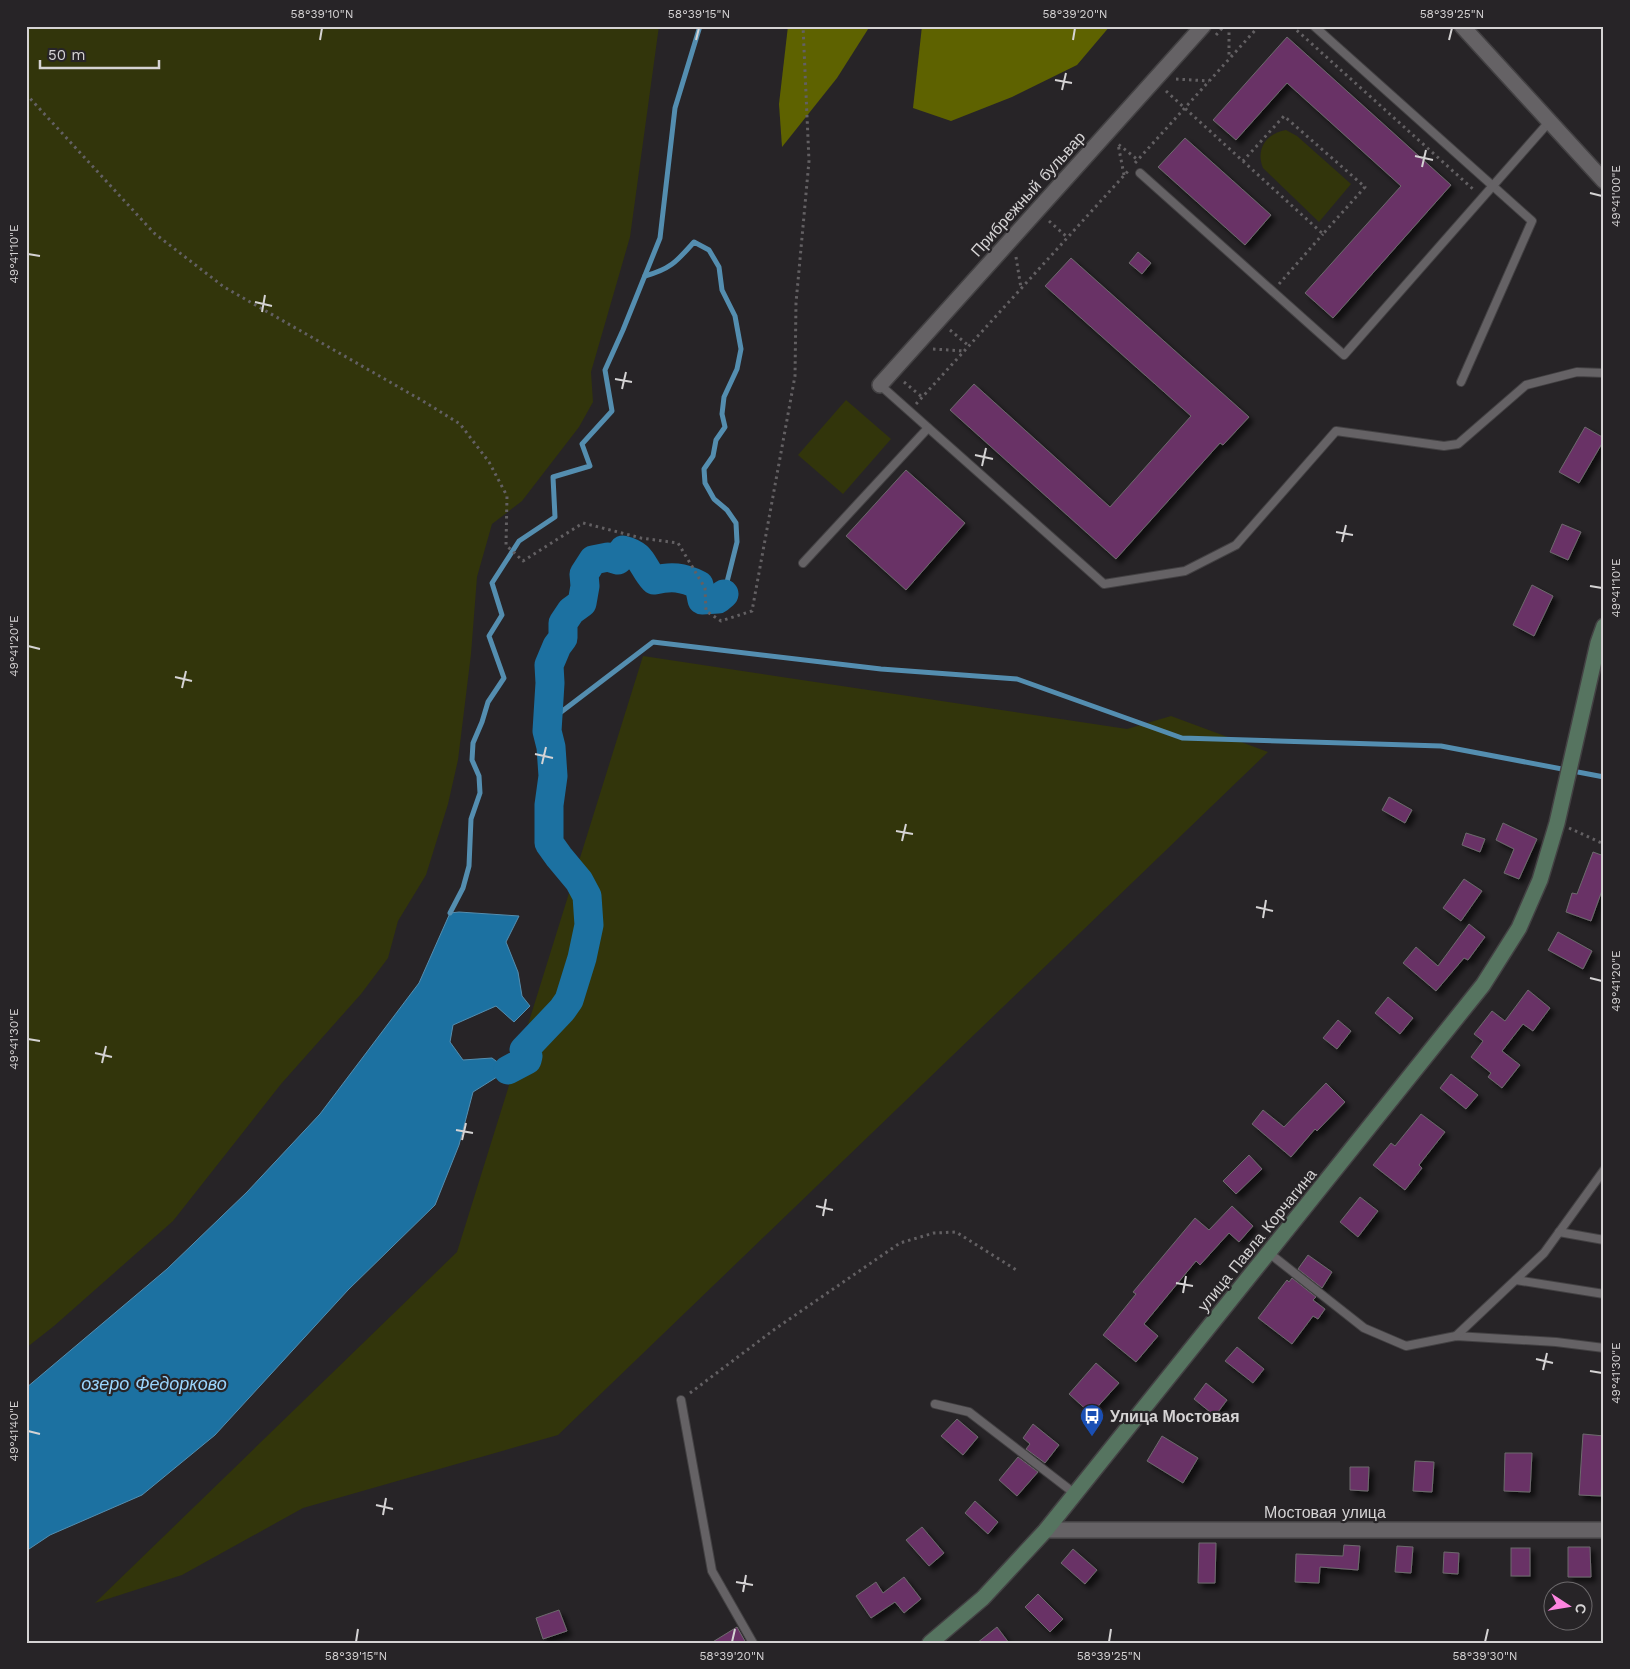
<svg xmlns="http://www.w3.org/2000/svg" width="1630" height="1669" font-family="'Work Sans',sans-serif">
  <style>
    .green { fill: #32350b }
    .forest { fill: #5e6200 }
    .water { fill: #1c71a1; stroke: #548eb0 }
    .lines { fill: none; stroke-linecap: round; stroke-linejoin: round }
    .stream { stroke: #548eb0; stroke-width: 5 }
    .river { stroke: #1c71a1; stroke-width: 29 }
    .building { fill: #693266; stroke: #6d6a6d; filter: url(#shadow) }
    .service-casing { stroke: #434143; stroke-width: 10 }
    .minor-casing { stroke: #434143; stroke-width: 18 }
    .secondary-casing { stroke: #434143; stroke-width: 18 }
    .path { stroke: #636063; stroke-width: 3; stroke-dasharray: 2.5 4; stroke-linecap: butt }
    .service { stroke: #656265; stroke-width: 8 }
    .minor { stroke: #656265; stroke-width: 15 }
    .secondary { stroke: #567460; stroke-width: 15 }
    .ticks { fill: none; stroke: #d5d3d4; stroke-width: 2 }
    .labels { text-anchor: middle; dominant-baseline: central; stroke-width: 4.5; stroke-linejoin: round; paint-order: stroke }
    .street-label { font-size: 16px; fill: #d5d3d4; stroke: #272427 }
    .poi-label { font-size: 16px; font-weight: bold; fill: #d5d3d4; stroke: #272427; text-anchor: start }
    .water-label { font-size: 18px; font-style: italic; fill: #9bd5fd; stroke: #272427 }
    .neatline { fill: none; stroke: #d5d3d4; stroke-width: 2 }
    .ticks-label { font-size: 12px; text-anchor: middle; fill: #d5d3d4 }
  </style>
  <defs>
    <filter id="shadow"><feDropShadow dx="4.5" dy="4.5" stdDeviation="2.5" flood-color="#0009"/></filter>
  </defs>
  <rect width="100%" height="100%" fill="#272427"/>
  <!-- green -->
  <g class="green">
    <path d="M26 26H659L630 237 591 372 593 402 579 427 522 501 492 524 477 577 471 654 458 760 448 804 426 875 398 921 388 958 361 994 281 1084 173 1221 54 1326 26 1348Z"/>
    <path d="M1286 130 1297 136 1351 184 1319 222 1263 168C1255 149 1267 133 1286 130Z"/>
    <path d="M846 400 891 439 843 494 798 455Z"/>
    <path d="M643 656 1127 729 1171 716 1268 752 558 1435 303 1508 182 1575 95 1603 457 1252Z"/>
  </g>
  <!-- forest -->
  <g class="forest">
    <path d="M788 26H870L837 78 782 147 779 104Z"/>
    <path d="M922 26H1110L1077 65 1012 97 951 121 913 108Z"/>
  </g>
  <!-- water -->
  <path class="water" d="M459 912 519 916 506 942 518 972 522 996 530 1006 514 1022 496 1006 453 1025 450 1042 463 1060 492 1058 508 1070 473 1092 459 1145 435 1205 348 1290 215 1435 142 1495 50 1535 26 1551V1388L167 1269 247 1192 320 1114 419 983 450 913Z"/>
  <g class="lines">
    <!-- stream -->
    <g class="stream">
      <path d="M645 276C671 269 677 261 694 242L709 250 719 267 722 290 735 316 741 349 737 369 724 397 722 414 725 427 716 440 713 456 704 469 705 483 714 499 727 510 736 523 737 542 724 594"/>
      <path d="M548 722 653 642 881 669 1017 679 1182 738 1441 746 1604 777"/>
      <path d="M450 913 463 888 469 866 471 819 480 793 479 776 472 760 473 743 482 722 488 702 504 678 489 636 502 615 492 583 519 541 555 517 553 477 590 466 582 444 612 411 605 370 623 330 660 238 675 108 700 26"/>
    </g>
    <!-- river -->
    <path class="river" d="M508 1070 527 1060 528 1056 524 1050 562 1010 569 1000 582 958 589 925 587 896 579 881 559 857 549 843V805L553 776 551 747 547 731 550 683 549 665 557 646 563 638V623L571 611 582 603 585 586 584 574 593 560 608 557 618 560 623 550C644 555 641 566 654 580 672 576 682 577 699 585L702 600 718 599 724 594"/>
  </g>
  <!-- building -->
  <g class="building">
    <path d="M1287 37 1451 185 1333 318 1305 293 1401 186 1287 83 1236 140 1213 120Z"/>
    <path d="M1185 138 1271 215 1245 245 1158 167Z"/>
    <path d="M1138 252 1151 263 1142 274 1129 263Z"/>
    <path d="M1071 258 1249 417 1223 445 1220 443 1116 559 950 410 974 384 1110 507 1191 416 1045 286Z"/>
    <path d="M1585 427 1604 438V440L1579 483 1559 472Z"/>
    <path d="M906 470 965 523 906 590 846 536Z"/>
    <path d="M1562 524 1581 532 1568 560 1550 552Z"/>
    <path d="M1532 585 1553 596 1534 636 1513 625Z"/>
    <path d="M1389 797 1412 810 1405 823 1382 810Z"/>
    <path d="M1503 823 1537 839 1519 879 1504 873 1514 849 1496 840Z"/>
    <path d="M1466 833 1485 839 1480 852 1462 845Z"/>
    <path d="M1593 852 1604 856V885L1591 921 1566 912 1572 893 1577 894Z"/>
    <path d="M1464 879 1482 891 1461 921 1443 908Z"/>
    <path d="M1469 924 1485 937 1468 960 1464 958 1436 991 1403 963 1416 947 1438 966Z"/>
    <path d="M1558 932 1592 951 1583 969 1548 950Z"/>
    <path d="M1528 990 1550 1008 1533 1031 1523 1024 1502 1051 1520 1065 1502 1088 1488 1077 1491 1073 1471 1057 1483 1041 1474 1034 1492 1011 1505 1021Z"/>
    <path d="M1388 997 1413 1018 1400 1034 1375 1013Z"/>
    <path d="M1338 1020 1351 1031 1337 1049 1323 1038Z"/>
    <path d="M1451 1074 1478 1095 1466 1109 1440 1088Z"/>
    <path d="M1326 1083 1345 1102 1317 1131 1315 1129 1291 1157 1252 1124 1263 1110 1284 1127Z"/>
    <path d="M1421 1114 1445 1132 1419 1165 1422 1168 1405 1190 1373 1165 1391 1143 1395 1146Z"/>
    <path d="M1249 1155 1262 1169 1236 1194 1223 1181Z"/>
    <path d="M1360 1197 1378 1211 1358 1237 1340 1222Z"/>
    <path d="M1232 1206 1253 1226 1239 1242 1229 1233 1200 1265 1196 1261 1144 1324 1158 1336 1136 1362 1103 1335 1136 1294 1133 1292 1195 1218 1209 1230Z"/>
    <path d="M1308 1255 1332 1272 1322 1288 1298 1269Z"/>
    <path d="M1292 1278 1316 1297 1313 1300 1325 1309 1318 1319 1313 1316 1292 1344 1258 1318 1287 1280 1289 1282Z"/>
    <path d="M1237 1347 1264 1369 1253 1383 1225 1361Z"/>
    <path d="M1096 1363 1119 1383 1091 1414 1069 1394Z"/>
    <path d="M1206 1383 1227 1400 1215 1416 1194 1399Z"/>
    <path d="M957 1419 978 1437 963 1455 941 1436Z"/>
    <path d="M1033 1424 1059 1445 1045 1463 1026 1449 1030 1444 1023 1438Z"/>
    <path d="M1583 1434 1604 1436 1601 1496 1579 1495Z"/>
    <path d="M1162 1436 1198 1458 1183 1483 1147 1461Z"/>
    <path d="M1505 1453H1532L1530 1492 1504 1491Z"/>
    <path d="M1018 1457 1038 1472 1017 1496 999 1480Z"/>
    <path d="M1415 1461 1434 1462 1432 1492 1413 1491Z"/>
    <path d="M1350 1467H1369L1368 1491 1350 1490Z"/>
    <path d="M975 1501 998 1522 988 1534 965 1513Z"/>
    <path d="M922 1527 944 1553 929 1566 906 1540Z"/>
    <path d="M1199 1543H1216L1215 1583H1198Z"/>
    <path d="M1344 1545 1360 1546 1358 1570 1320 1567 1319 1583 1295 1582 1296 1554 1343 1556Z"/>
    <path d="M1397 1546 1413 1547 1411 1573 1395 1572Z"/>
    <path d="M1568 1547H1590L1591 1577H1568Z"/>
    <rect x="1511" y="1548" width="19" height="28"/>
    <path d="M1073 1549 1097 1570 1085 1584 1061 1563Z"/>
    <path d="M1444 1552 1459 1553 1458 1574 1443 1573Z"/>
    <path d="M904 1577 921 1599 904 1613 895 1602 871 1618 856 1596 876 1582 883 1593Z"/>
    <path d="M1038 1594 1063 1619 1050 1632 1025 1607Z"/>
    <path d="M559 1610 567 1631 543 1639 536 1618Z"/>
    <path d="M737 1627 746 1643H711Z"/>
    <path d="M997 1627 1009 1643H977Z"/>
  </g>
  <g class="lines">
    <!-- service casing -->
    <g class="service-casing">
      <g id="service">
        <path d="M1314 26 1532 221 1461 382"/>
        <path d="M1140 173 1344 355 1549 122"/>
        <path d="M880 385 1104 584 1185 571 1236 545 1336 431 1444 446 1458 444 1526 385 1577 372 1604 373"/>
        <path d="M803 563 928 428"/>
        <path d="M1559 1232 1604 1240"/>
        <path d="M1269 1253 1364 1328 1406 1346 1456 1336 1556 1342 1604 1348"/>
        <path d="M1516 1280 1604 1294"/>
        <path d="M1456 1336 1544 1253 1604 1170"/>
        <path d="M681 1400 712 1571 753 1643"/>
        <path d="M935 1404 969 1412 1074 1493"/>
      </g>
    </g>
    <!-- minor casing -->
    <g class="minor-casing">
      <g id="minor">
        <path d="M1462 26 1604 181"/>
        <path d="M880 385 1203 26"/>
        <path d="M1046 1530H1604"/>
      </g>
    </g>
    <!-- secondary casing -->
    <g class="secondary-casing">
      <path id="secondary" d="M930 1643 983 1598 1046 1530 1483 985 1519 928 1540 880 1557 823 1598 643 1604 626"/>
    </g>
    <!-- path -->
    <g class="path">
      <path d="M1229 26V58"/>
      <path d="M1292 26 1474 190"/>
      <path d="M1216 35 1224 26"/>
      <path d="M1176 79 1209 81"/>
      <path d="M1166 91 1323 234 1365 187 1284 116 1243 161"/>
      <path d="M26 94 154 233 224 287 423 401 460 424 489 462 507 496 506 545 523 561 583 523 641 538 678 543 705 588 706 611 721 621 752 611 795 376 796 303 809 161 803 26"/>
      <path d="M1135 163 1259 26"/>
      <path d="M1124 175 1118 144 1138 160"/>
      <path d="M1049 221 1067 237"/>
      <path d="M1016 257 1021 288"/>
      <path d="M1279 284 1323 234"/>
      <path d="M950 330 969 346"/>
      <path d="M933 349 964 351"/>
      <path d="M904 382 922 397"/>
      <path d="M916 404 1129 170"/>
      <path d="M1569 828 1604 844"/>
      <path d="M690 1393 775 1329 900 1243 934 1233 956 1232 1018 1271"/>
    </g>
    <!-- service -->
    <use href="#service" class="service"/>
    <!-- minor -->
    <use href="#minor" class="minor"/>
    <!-- secondary -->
    <use href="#secondary" class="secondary"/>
  </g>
  <!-- ticks -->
  <path class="ticks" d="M320 40 322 28M696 40 699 28M1073 40 1075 28M1449 40 1452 28M1055 80 1072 83M1062 90 1066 73M1415 156 1433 160M1422 167 1426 150M1590 193 1602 196M28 254 40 256M255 302 272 306M262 312 265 295M615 379 632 382M622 389 626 372M975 455 993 459M982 466 986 448M1336 532 1353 535M1342 542 1346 525M1590 586 1602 588M28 646 40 649M175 677 192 681M182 688 186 671M535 754 553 758M542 764 546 747M896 831 913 834M902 841 906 824M1256 907 1273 911M1263 918 1266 900M1590 978 1602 981M28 1039 40 1041M95 1053 112 1057M102 1063 106 1046M456 1130 473 1133M462 1140 466 1123M816 1206 833 1210M823 1216 826 1199M1176 1283 1193 1286M1183 1293 1186 1276M1536 1359 1553 1363M1543 1370 1547 1353M1590 1371 1602 1373M28 1431 40 1434M376 1505 393 1509M383 1515 386 1498M736 1582 753 1585M743 1592 746 1575M356 1642 358 1629M732 1642 735 1629M1109 1642 1111 1629M1485 1642 1488 1629"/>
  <!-- icons -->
  <defs>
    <g id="bus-pin" transform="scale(1.25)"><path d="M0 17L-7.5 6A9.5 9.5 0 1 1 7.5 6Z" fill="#1a4fb4" stroke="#272427"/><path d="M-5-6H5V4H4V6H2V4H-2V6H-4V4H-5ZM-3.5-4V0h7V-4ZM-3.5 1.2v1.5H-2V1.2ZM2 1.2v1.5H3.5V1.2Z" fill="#fff"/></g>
  </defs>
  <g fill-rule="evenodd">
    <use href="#bus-pin" x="1092" y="1416"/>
  </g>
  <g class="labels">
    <!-- street labels -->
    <g class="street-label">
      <text transform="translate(1028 194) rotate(-48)">Прибрежный бульвар</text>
      <text transform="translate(1257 1240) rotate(-51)">улица Павла Корчагина</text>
      <text x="1325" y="1512">Мостовая улица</text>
    </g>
    <!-- poi labels -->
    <g class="poi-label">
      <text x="1110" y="1416">Улица Мостовая</text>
    </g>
    <!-- water labels -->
    <g class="water-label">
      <text x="154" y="1383">озеро Федорково</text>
    </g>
  </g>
  <!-- border -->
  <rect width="1630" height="1669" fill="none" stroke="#272427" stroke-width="55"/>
  <!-- north arrow -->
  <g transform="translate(1568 1606) rotate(102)"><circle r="24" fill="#272427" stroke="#6d6a6c"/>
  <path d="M0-4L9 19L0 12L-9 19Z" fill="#fe85e0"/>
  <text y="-8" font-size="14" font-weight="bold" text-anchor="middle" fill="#d5d3d4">С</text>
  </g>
  <!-- scale -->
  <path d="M40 60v8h119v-8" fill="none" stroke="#d5d3d4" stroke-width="2.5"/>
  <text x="48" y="60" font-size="15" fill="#d5d3d4" stroke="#272427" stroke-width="4" paint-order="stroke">50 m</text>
  <rect x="28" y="28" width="1574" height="1614" class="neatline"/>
  <g class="ticks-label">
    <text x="322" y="18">58°39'10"N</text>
    <text x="699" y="18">58°39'15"N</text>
    <text x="1075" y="18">58°39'20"N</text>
    <text x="1452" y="18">58°39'25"N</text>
    <text transform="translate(1616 196) rotate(-90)" y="4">49°41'00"E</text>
    <text transform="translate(14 254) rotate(-90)" y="4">49°41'10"E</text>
    <text transform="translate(1616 588) rotate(-90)" y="4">49°41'10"E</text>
    <text transform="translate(14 646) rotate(-90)" y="4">49°41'20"E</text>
    <text transform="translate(1616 981) rotate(-90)" y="4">49°41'20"E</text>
    <text transform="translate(14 1039) rotate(-90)" y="4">49°41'30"E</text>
    <text transform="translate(1616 1373) rotate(-90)" y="4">49°41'30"E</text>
    <text transform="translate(14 1431) rotate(-90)" y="4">49°41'40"E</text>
    <text x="356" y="1660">58°39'15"N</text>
    <text x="732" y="1660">58°39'20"N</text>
    <text x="1109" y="1660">58°39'25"N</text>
    <text x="1485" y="1660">58°39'30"N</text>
  </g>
</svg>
